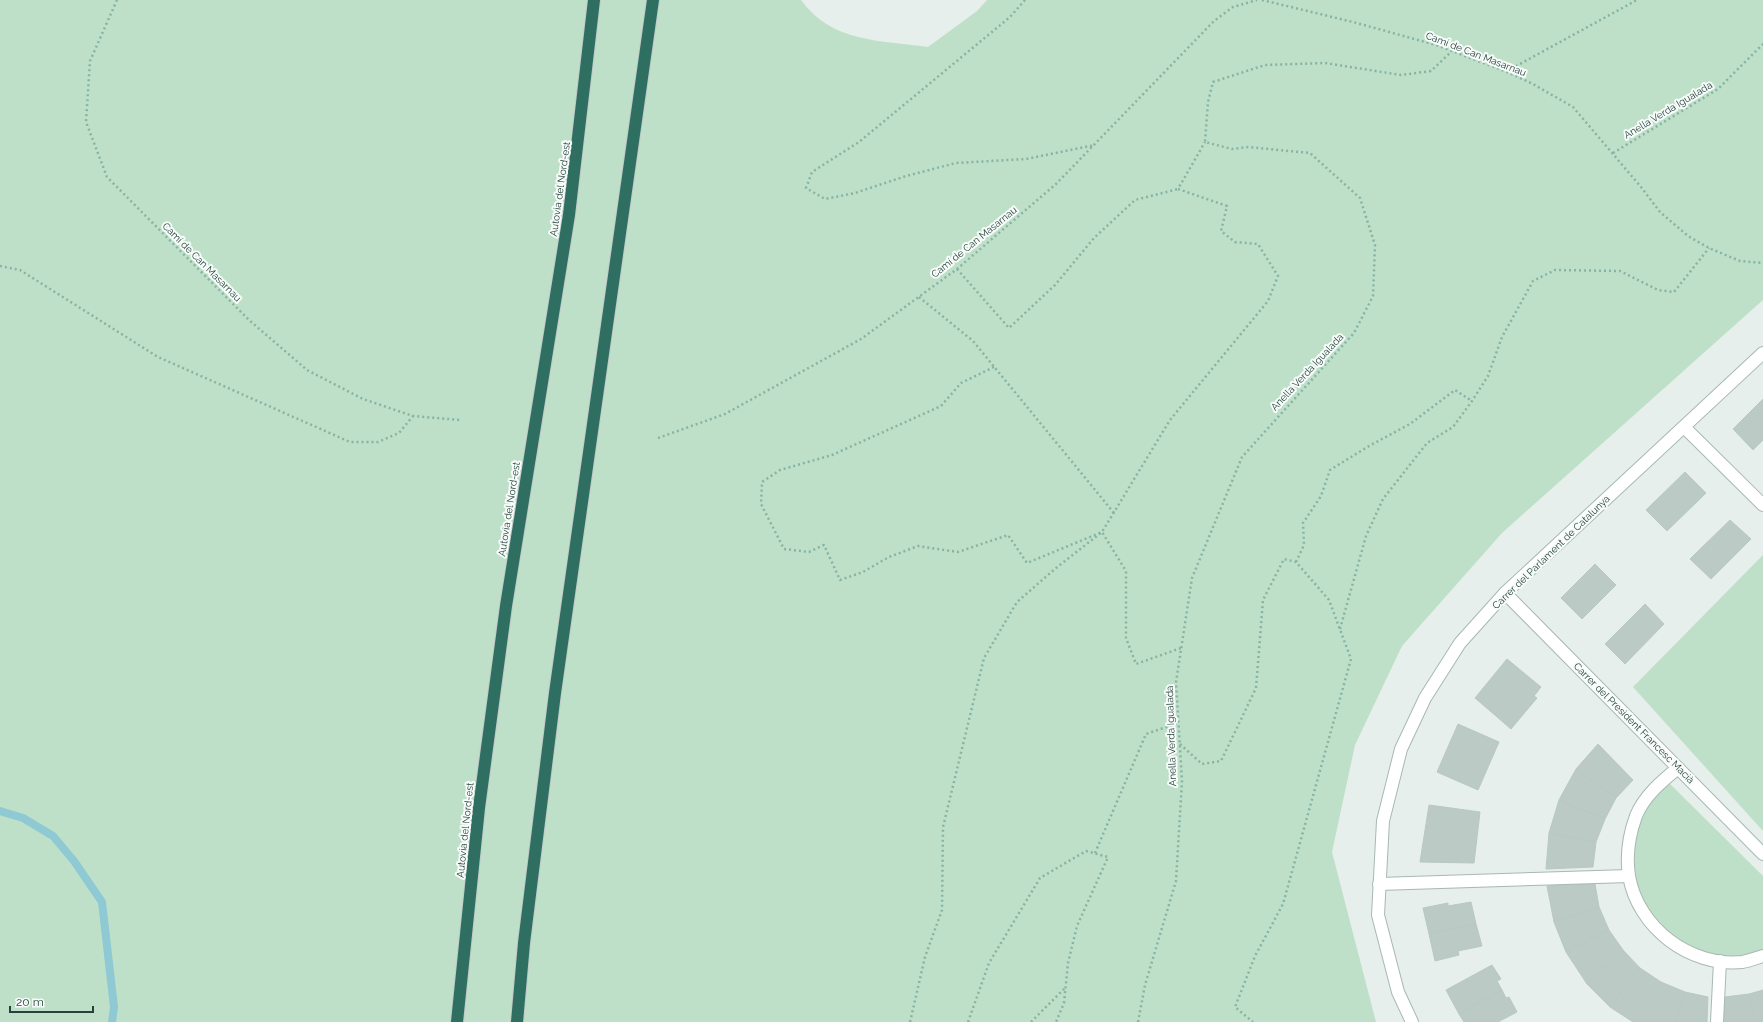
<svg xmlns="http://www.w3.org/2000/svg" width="1763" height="1022" font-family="Raleway,sans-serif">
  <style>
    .green { fill: #bfe0c8 }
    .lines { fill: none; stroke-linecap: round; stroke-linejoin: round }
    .stream { stroke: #8ec9d4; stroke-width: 8 }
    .building { fill: #bbcac4; stroke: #b8c9c2 }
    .minor-casing { stroke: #a8b8b2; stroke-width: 14 }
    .highway-casing { stroke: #c2cac8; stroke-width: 14 }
    .path { stroke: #86b3a5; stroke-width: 2.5; stroke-dasharray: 2 3; stroke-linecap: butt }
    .minor { stroke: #fff; stroke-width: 12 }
    .highway { stroke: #2f6f62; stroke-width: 12 }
    .labels { text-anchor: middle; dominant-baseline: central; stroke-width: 4; stroke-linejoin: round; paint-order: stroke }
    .street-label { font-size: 10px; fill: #24423a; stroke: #f7fbf9 }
  </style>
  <rect width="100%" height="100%" fill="#e6efeb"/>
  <!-- green -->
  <g class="green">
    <path d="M0 0H801C832 43 880 40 928 47L977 11 987 0H1763V300L1502 533 1402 646 1355 745 1332 852 1376 1022H0Z"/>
    <path d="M1763 555V831L1633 687Z"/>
    <path d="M1665 779 1763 876V956L1711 960 1657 931 1629 876 1637 815Z"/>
  </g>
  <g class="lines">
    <!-- stream -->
    <path class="stream" d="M0 811 23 818 53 836 74 861 102 902 114 1007 112 1022"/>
  </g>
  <!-- building -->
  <g class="building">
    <path d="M1763 399V440L1753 450 1733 429Z"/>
    <path d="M1685 472 1706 493 1667 531 1646 510Z"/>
    <path d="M1730 520 1751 539 1711 579 1690 559Z"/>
    <path d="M1595 564 1616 585 1582 619 1561 598Z"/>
    <path d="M1645 604 1664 624 1625 664 1605 644Z"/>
    <path d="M1507 659 1541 687 1534 696 1537 698 1511 729 1475 698Z"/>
    <path d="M1458 724 1499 742 1478 790 1437 772Z"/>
    <path d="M1598 744 1633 780 1616 798 1576 769Z"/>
    <path d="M1576 769 1616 798 1605 819 1559 800Z"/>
    <path d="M1559 800 1605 819 1596 842 1549 833Z"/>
    <path d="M1429 805 1480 812 1474 863 1420 862Z"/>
    <path d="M1549 833 1596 842 1593 867 1546 869Z"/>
    <path d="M1595 884 1599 907 1554 922 1547 886Z"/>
    <path d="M1471 902 1476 924 1429 934 1423 908 1448 903V906Z"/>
    <path d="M1599 907 1609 930 1566 952 1554 922Z"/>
    <path d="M1476 924 1482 946 1458 951 1459 955 1435 961 1429 934Z"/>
    <path d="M1609 930 1623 950 1587 984 1566 952Z"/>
    <path d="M1623 950 1640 968 1610 1007 1587 984Z"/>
    <path d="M1492 965 1501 979 1497 981 1502 990 1459 1014 1446 990Z"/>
    <path d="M1640 968 1661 982 1641 1022H1633L1610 1007Z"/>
    <path d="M1661 982 1685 992 1675 1022H1641Z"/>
    <path d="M1502 990 1506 998 1509 997 1517 1012 1498 1022H1464L1459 1014Z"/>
    <path d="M1763 990V1022H1754L1749 994Z"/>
    <path d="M1685 992 1708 997 1707 1022H1675Z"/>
    <path d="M1749 994 1754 1022H1724L1725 997Z"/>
  </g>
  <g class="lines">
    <!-- minor casing -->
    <g class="minor-casing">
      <g id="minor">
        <path d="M1684 427 1763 505"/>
        <path d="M1505 593 1763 854"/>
        <path d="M1678 768C1662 781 1644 796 1636 816 1629 835 1626 856 1629 876 1638 928 1690 967 1742 962 1749 961 1756 958 1763 956"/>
        <path d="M1379 884 1629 876"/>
        <path d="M1412 1022 1398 992 1378 915 1383 821 1401 749 1425 698 1460 643 1505 593 1763 353"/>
        <path d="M1717 1022 1720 961"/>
      </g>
    </g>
    <!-- highway casing -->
    <g class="highway-casing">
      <g id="highway">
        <path d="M457 1022 479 808 506 606 569 215 594 0"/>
        <path d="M517 1022 524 943 555 693 653 0"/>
      </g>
    </g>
    <!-- path -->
    <g class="path">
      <path d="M117 0 90 61 86 122 107 177 249 320 307 370 363 399 413 416 460 420"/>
      <path d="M1025 0 1010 17 859 142 812 172 806 188 825 199 855 193 906 176 956 163 1026 159 1095 145"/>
      <path d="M1262 0 1353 22 1436 45 1507 72 1533 84 1573 107 1641 187 1660 212 1688 236 1709 248 1740 261 1763 263"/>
      <path d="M1507 71 1637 0"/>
      <path d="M1613 153 1718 89 1763 44"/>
      <path d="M0 266 20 270 158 357 350 442H378L399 433 413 416"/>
      <path d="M957 269 1009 328 1055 285 1094 238 1135 200 1178 189"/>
      <path d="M919 297 973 341 1114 513"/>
      <path d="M994 367 961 383 941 406 832 455 780 470 762 482 761 504 784 549 809 552 824 545 840 580 863 572 889 557 918 546 958 552 1008 535 1027 563 1102 532 1126 571V638L1136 664 1181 648"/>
      <path d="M658 438 725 414 861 339 957 269 1056 184 1214 21 1233 7 1257 0"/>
      <path d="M1296 562 1304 545 1303 523 1321 496 1330 470 1369 446 1410 424 1455 390 1472 401"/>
      <path d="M1340 629 1366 536 1383 499 1427 443 1453 427 1472 401 1488 376 1502 337 1533 281 1555 270 1620 271 1658 290 1674 292 1709 248"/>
      <path d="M1180 744 1202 764 1221 761 1256 688 1263 600 1284 559 1296 562 1329 600 1351 659 1283 904 1255 956 1235 1007 1253 1022"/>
      <path d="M1095 853 1146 734 1178 723"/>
      <path d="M910 1022 925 957 942 910 943 827 984 658 1017 602 1056 568 1102 532 1170 420 1268 301 1278 276 1258 244 1235 242 1221 231 1227 206 1178 189 1205 142"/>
      <path d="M968 1022 989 963 1040 878 1086 851 1108 857 1077 926 1068 963 1064 1003 1056 1022"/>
      <path d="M1031 1022 1065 988"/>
      <path d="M1138 1022 1145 985 1176 881 1182 781 1176 682 1192 578 1242 457 1354 333 1373 296 1375 245 1360 198 1310 153 1248 147 1232 149 1205 142 1208 102 1213 82 1265 65 1325 63 1401 75 1431 71 1452 51"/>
    </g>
    <!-- minor -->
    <use href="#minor" class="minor"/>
    <!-- highway -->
    <use href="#highway" class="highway"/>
  </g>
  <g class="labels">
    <!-- street labels -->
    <g class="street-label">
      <text transform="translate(1476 54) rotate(21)">Camí de Can Masarnau</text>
      <text transform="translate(1668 110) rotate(-31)">Anella Verda Igualada</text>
      <text transform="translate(560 189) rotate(-82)">Autovia del Nord-est</text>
      <text transform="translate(974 242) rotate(-39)">Camí de Can Masarnau</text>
      <text transform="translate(202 262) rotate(45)">Camí de Can Masarnau</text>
      <text transform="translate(1307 372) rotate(-47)">Anella Verda Igualada</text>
      <text transform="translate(509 509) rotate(-81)">Autovia del Nord-est</text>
      <text transform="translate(1551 552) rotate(-44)">Carrer del Parlament de Catalunya</text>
      <text transform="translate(1634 723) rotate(45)">Carrer del President Francesc Macià</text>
      <text transform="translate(1171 736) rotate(-92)">Anella Verda Igualada</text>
      <text transform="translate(465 830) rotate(-84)">Autovia del Nord-est</text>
    </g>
  </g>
  <!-- scale -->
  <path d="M10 1006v6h83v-6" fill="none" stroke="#24423a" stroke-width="2"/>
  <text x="16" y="1006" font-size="12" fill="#24423a" stroke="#f7fbf9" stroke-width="3" paint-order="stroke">20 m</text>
</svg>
